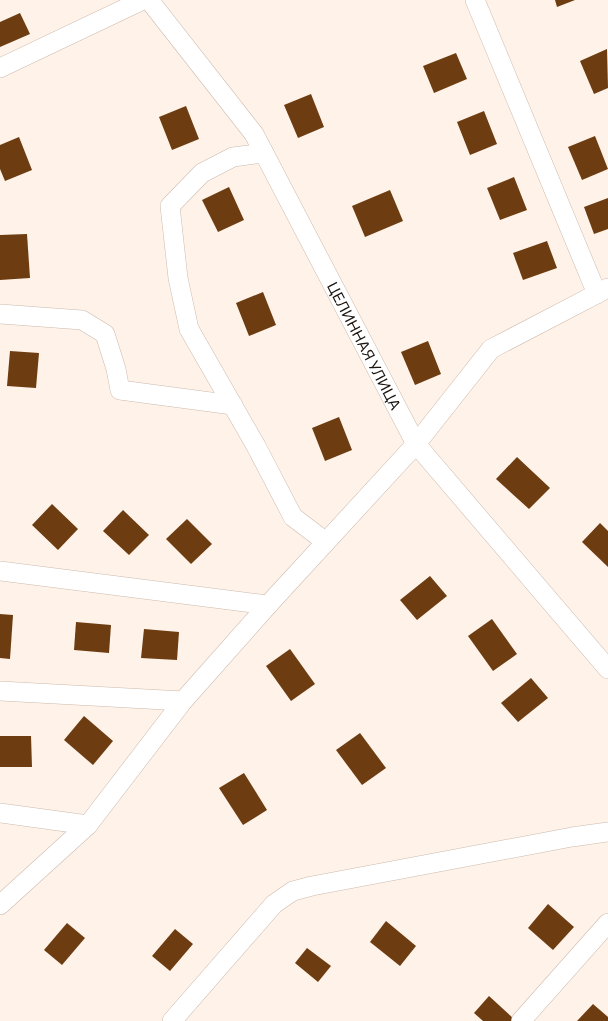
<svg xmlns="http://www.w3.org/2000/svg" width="608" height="1021" font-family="Commissioner,sans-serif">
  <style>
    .building { fill: #6d3c11 }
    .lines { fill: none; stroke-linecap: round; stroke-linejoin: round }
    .minor-casing { stroke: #cdbaac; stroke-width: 20 }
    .minor { stroke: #fff; stroke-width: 19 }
    .labels { text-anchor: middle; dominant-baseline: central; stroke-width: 5; stroke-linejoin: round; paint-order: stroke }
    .street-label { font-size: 15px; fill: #1c1510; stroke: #fff }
  </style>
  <rect width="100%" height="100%" fill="#fef2e9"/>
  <!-- building -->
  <g class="building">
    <path d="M555 0H575L557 7Z"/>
    <path d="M20 13 30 34 0 47V22Z"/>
    <path d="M607 49 608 88 594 94 580 61Z"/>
    <path d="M456 53 467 79 434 93 423 66Z"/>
    <path d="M311 94 324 127 298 138 284 105Z"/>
    <path d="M186 106 199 139 172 150 159 117Z"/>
    <path d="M484 111 497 144 470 155 457 122Z"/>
    <path d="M595 136 608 169 582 180 568 147Z"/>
    <path d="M19 137 32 170 5 181 0 169V145Z"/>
    <path d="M514 177 527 210 500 220 487 188Z"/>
    <path d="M229 187 244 220 218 232 202 200Z"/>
    <path d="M390 190 403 221 365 237 352 206Z"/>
    <path d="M608 198V229L594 234 584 207Z"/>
    <path d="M27 234 30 278 0 280V235Z"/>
    <path d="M547 241 557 268 523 280 513 253Z"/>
    <path d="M263 292 276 325 249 336 236 303Z"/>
    <path d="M428 341 441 374 415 385 401 352Z"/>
    <path d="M10 351 39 353 36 388 7 386Z"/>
    <path d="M339 417 352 450 325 461 312 428Z"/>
    <path d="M517 457 550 488 529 509 496 479Z"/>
    <path d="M52 504 78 529 58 550 32 525Z"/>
    <path d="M123 510 149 535 129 555 103 531Z"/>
    <path d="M187 519 212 544 191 564 166 539Z"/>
    <path d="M600 523 608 531V567L582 542Z"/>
    <path d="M430 576 447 596 417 620 400 600Z"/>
    <path d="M0 614 13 615 10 659 0 658Z"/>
    <path d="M492 619 517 654 493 671 468 636Z"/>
    <path d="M76 622 111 625 109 653 74 650Z"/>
    <path d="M144 629 179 632 177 660 141 658Z"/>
    <path d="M290 649 315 684 291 701 266 666Z"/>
    <path d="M531 678 548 698 518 722 501 703Z"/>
    <path d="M84 716 113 741 93 765 64 740Z"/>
    <path d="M360 733 386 768 362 785 336 750Z"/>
    <path d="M0 736H31L32 767H0Z"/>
    <path d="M244 773 267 810 243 825 219 788Z"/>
    <path d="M548 904 574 927 553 950 528 928Z"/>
    <path d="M386 921 416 946 400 966 370 942Z"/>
    <path d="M67 923 85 938 62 965 44 950Z"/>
    <path d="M175 929 193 944 170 971 152 956Z"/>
    <path d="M307 948 331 966 318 982 295 963Z"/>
    <path d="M489 996 514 1019 512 1021H483L474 1013Z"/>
    <path d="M593 1004 608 1017V1021H577Z"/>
  </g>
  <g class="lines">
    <!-- minor casing -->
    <g class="minor-casing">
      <g id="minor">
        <path id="s1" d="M149 0 254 134 416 444 608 669"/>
        <path d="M475 0 597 294"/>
        <path d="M0 68 143 0"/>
        <path d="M264 153 233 157 202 173 170 206 178 278 189 329 256 446 293 517 326 542"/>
        <path d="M0 314 82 320 105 334 116 369 120 390 233 405"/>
        <path d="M0 571 268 605"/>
        <path d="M0 691 183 701"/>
        <path d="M0 813 88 825"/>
        <path d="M0 905 88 825 183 701 268 605 416 444 491 349 608 288"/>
        <path d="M172 1021 274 904 293 891 312 886 572 837 608 832"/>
        <path d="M521 1021 608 923"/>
      </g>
    </g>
    <!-- minor -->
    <use href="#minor" class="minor"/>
  </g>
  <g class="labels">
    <!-- street labels -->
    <g class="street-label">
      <text stroke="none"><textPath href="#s1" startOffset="409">ЦЕЛИННАЯ УЛИЦА</textPath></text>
    </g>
  </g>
</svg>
